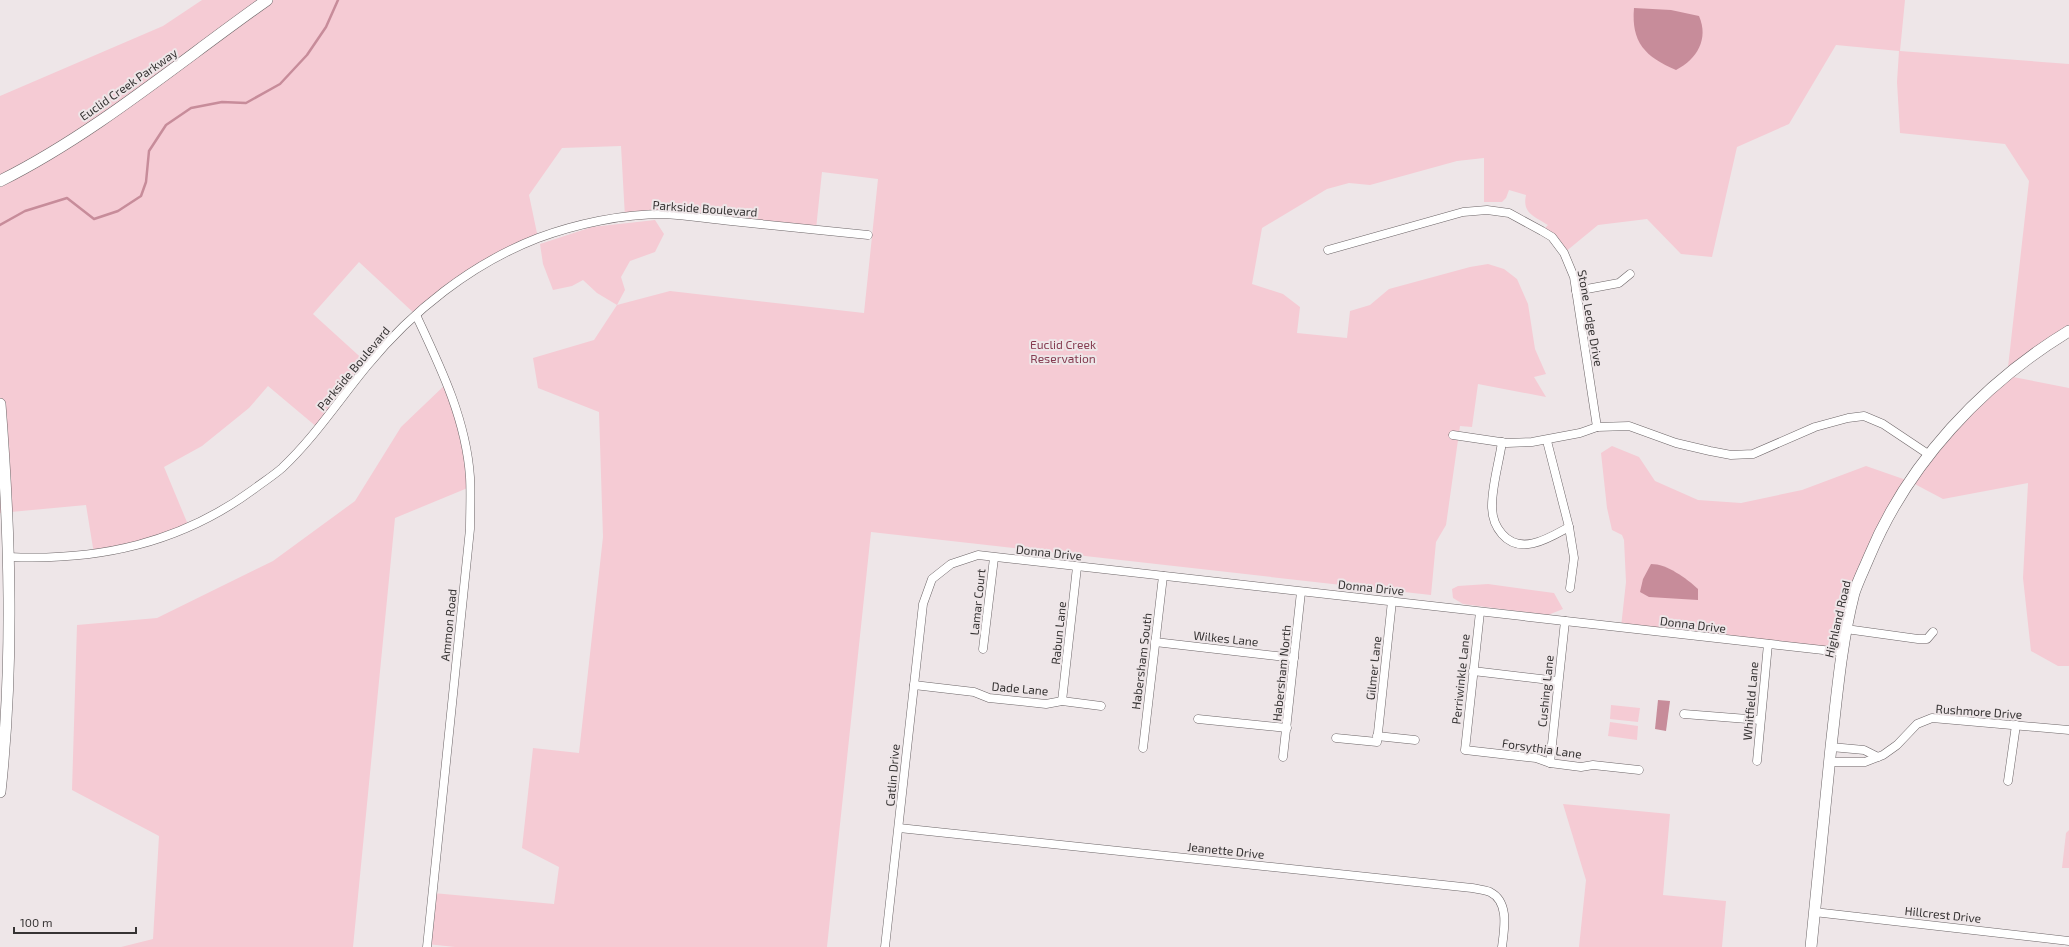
<svg xmlns="http://www.w3.org/2000/svg" width="2069" height="947" font-family="'Exo 2',sans-serif">
  <style>
    .green { fill: #f5cbd4 }
    .water { fill: #c78c9a }
    .lines { fill: none; stroke-linecap: round; stroke-linejoin: round }
    .stream { stroke: #c78c9a; stroke-width: 2.5 }
    .street-casing { stroke: #6c6567; stroke-width: 9 }
    .secondary-casing { stroke: #6c6567; stroke-width: 12 }
    .street { stroke: #fff; stroke-width: 8 }
    .secondary { stroke: #fff; stroke-width: 11 }
    .labels { text-anchor: middle; dominant-baseline: central; stroke-width: 4; stroke-linejoin: round; paint-order: stroke }
    .street-label { font-size: 12px; fill: #363333; stroke: #eee6e8 }
    .park-label { font-size: 12px; fill: #853c51; stroke: #eee6e8 }
  </style>
  <rect width="100%" height="100%" fill="#eee6e8"/>
  <!-- green -->
  <g class="green">
    <path d="M202 0H1905L1900 51 2069 64V331L2008 376 2069 388V666H2058L2031 651 2023 578 2028 483 1943 499 1909 481 1855 592 1841 652 1621 627 1626 582 1624 540 1622 535 1612 530 1607 508 1601 453 1612 446 1639 457 1655 481 1698 500 1741 503 1802 490 1866 466 1909 481 2007 376 2029 181 2005 144 1900 133 1897 82 1899 51 1836 45 1789 124 1737 147 1712 257 1681 254 1647 219 1598 225 1564 253 1542 231 1548 225C1534 216 1522 213 1526 195L1509 190 1506 198 1502 202H1484V158L1457 161 1370 185 1349 183 1327 189 1262 228 1252 284 1283 294 1300 307 1297 333 1347 338 1350 311 1370 305 1389 289 1470 267 1488 264 1504 269 1517 279 1528 304 1535 349 1546 374 1534 377 1546 397 1478 384 1472 427 1460 426 1446 525 1436 542 1431 595 871 532 827 947H455L427 944 433 893 554 904 559 867 522 848 533 748 579 753 603 537 599 412 538 388 533 358 594 340 617 305 597 293 583 280 572 286 553 290 543 264 540 244 592 227 655 220 664 234 655 252 630 261 621 277 625 290 617 305 670 291 864 313 878 179 822 172 816 229 663 214 625 217 621 146 562 148 529 195 538 238 501 256 416 315 359 262 313 314 368 364 318 428 268 386 249 408 202 446 164 467 189 527 94 554 86 505 0 513V96L163 26Z"/>
    <path d="M447 383 460 420 470 487 395 518 353 947H121L153 939 159 836 72 790 77 625 157 618 273 561 355 501 401 427Z"/>
    <path d="M1488 584 1554 593 1563 609 1548 615 1463 604 1453 598 1452 589 1458 586Z"/>
    <path d="M1611 705 1640 708 1638 722 1610 719Z"/>
    <path d="M1610 722 1638 726 1637 740 1608 736Z"/>
    <path d="M1563 804 1670 814 1663 895 1726 901 1722 947H1579L1586 880Z"/>
    <path d="M2069 830V868H2062L2066 833Z"/>
  </g>
  <!-- water -->
  <g class="water">
    <path d="M1634 8 1671 10 1699 16C1709 39 1697 59 1676 70 1645 57 1631 42 1634 8Z"/>
    <path d="M1651 564C1667 564 1686 578 1698 589V600L1649 597 1640 592 1643 579Z"/>
    <path d="M1658 700 1670 701 1666 731 1655 729Z"/>
  </g>
  <g class="lines">
    <!-- stream -->
    <path class="stream" d="M0 225 25 211 67 198 94 219 118 211 141 196 146 182 149 151 166 125 191 108 222 102 246 103 280 84 307 55 326 27 338 0"/>
    <!-- street casing -->
    <g class="street-casing">
      <g id="street">
        <path d="M1328 250 1463 212 1487 210 1509 213 1542 231 1552 237 1564 253 1574 277 1597 427"/>
        <path d="M1576 291 1619 283 1630 274"/>
        <path d="M416 315C440 366 466 419 470 477 471 494 470 512 470 529L427 947"/>
        <path d="M1453 435 1507 443 1532 442 1580 433 1597 427 1629 426 1676 443 1710 451 1731 455 1753 454 1815 427 1848 418 1864 416 1883 424 1928 454"/>
        <path d="M1547 441 1569 527 1574 558 1570 588"/>
        <path d="M1502 442C1499 463 1492 485 1492 506 1492 517 1495 526 1502 534 1521 556 1549 538 1569 527"/>
        <path d="M9 557C99 561 181 543 254 489 263 482 273 476 282 468 314 438 339 400 367 366 412 311 471 264 538 238 576 224 622 214 663 214 686 215 709 219 731 221 777 226 823 230 868 235"/>
        <path d="M1480 612 1465 750 1536 758 1550 763 1581 767 1593 765 1639 770"/>
        <path d="M1846 629 1918 639H1927L1933 632"/>
        <path d="M1155 642 1294 658"/>
        <path d="M983 649 994 558"/>
        <path d="M1473 671 1558 681"/>
        <path d="M914 685 974 692 989 698 1046 704 1062 701 1101 706"/>
        <path d="M1062 701 1077 567"/>
        <path d="M1684 714 1760 720"/>
        <path d="M1198 719 1287 728"/>
        <path d="M1377 736 1415 740"/>
        <path d="M1336 738 1377 742 1392 601"/>
        <path d="M1831 747 1864 750 1878 757"/>
        <path d="M1143 748 1163 576"/>
        <path d="M1283 757 1301 592"/>
        <path d="M1757 761 1768 644"/>
        <path d="M1830 762H1865L1883 755 1897 745 1917 724 1932 718 2069 730"/>
        <path d="M1550 763 1565 621"/>
        <path d="M2008 781 2016 725"/>
        <path d="M899 828 1472 888C1477 889 1485 890 1490 892 1510 902 1504 930 1502 947"/>
        <path d="M1814 912 2069 941"/>
        <path d="M885 947 923 604 932 579 951 564 978 555 1841 652"/>
      </g>
    </g>
    <!-- secondary casing -->
    <g class="secondary-casing">
      <g id="secondary">
        <path d="M0 181C96 133 179 62 267 0"/>
        <path d="M0 404C10 533 14 663 0 792"/>
        <path d="M1811 947C1818 880 1824 813 1831 747 1837 695 1841 644 1854 593 1858 581 1864 569 1869 557 1908 463 1982 384 2069 331"/>
      </g>
    </g>
    <!-- street -->
    <use href="#street" class="street"/>
    <!-- secondary -->
    <use href="#secondary" class="secondary"/>
  </g>
  <g class="labels">
    <!-- street labels -->
    <g class="street-label">
      <text transform="translate(128 84) rotate(-35)">Euclid Creek Parkway</text>
      <text transform="translate(705 208) rotate(4)">Parkside Boulevard</text>
      <text transform="translate(1591 318) rotate(80)">Stone Ledge Drive</text>
      <text transform="translate(353 368) rotate(-50)">Parkside Boulevard</text>
      <text transform="translate(1049 552) rotate(6)">Donna Drive</text>
      <text transform="translate(1371 587) rotate(6)">Donna Drive</text>
      <text transform="translate(977 602) rotate(-84)">Lamar Court</text>
      <text transform="translate(1837 619) rotate(-77)">Highland Road</text>
      <text transform="translate(1693 624) rotate(7)">Donna Drive</text>
      <text transform="translate(448 625) rotate(-84)">Ammon Road</text>
      <text transform="translate(1058 633) rotate(-84)">Rabun Lane</text>
      <text transform="translate(1226 638) rotate(6)">Wilkes Lane</text>
      <text transform="translate(1141 661) rotate(-83)">Habersham South</text>
      <text transform="translate(1373 668) rotate(-84)">Gilmer Lane</text>
      <text transform="translate(1281 673) rotate(-84)">Habersham North</text>
      <text transform="translate(1460 679) rotate(-84)">Perriwinkle Lane</text>
      <text transform="translate(1020 688) rotate(5)">Dade Lane</text>
      <text transform="translate(1545 691) rotate(-84)">Cushing Lane</text>
      <text transform="translate(1750 701) rotate(-85)">Whitfield Lane</text>
      <text transform="translate(1979 711) rotate(4)">Rushmore Drive</text>
      <text transform="translate(1542 748) rotate(8)">Forsythia Lane</text>
      <text transform="translate(892 775) rotate(-85)">Catlin Drive</text>
      <text transform="translate(1226 850) rotate(6)">Jeanette Drive</text>
      <text transform="translate(1943 914) rotate(6)">Hillcrest Drive</text>
    </g>
    <!-- park labels -->
    <g class="park-label">
      <text x="1063" y="344">Euclid Creek<tspan x="1063" dy="14">Reservation</tspan></text>
    </g>
  </g>
  <!-- scale -->
  <path d="M14 927v6h122v-6" fill="none" stroke="#363333" stroke-width="2"/>
  <text x="20" y="927" font-size="12" fill="#363333" stroke="#eee6e8" stroke-width="3" paint-order="stroke">100 m</text>
</svg>
